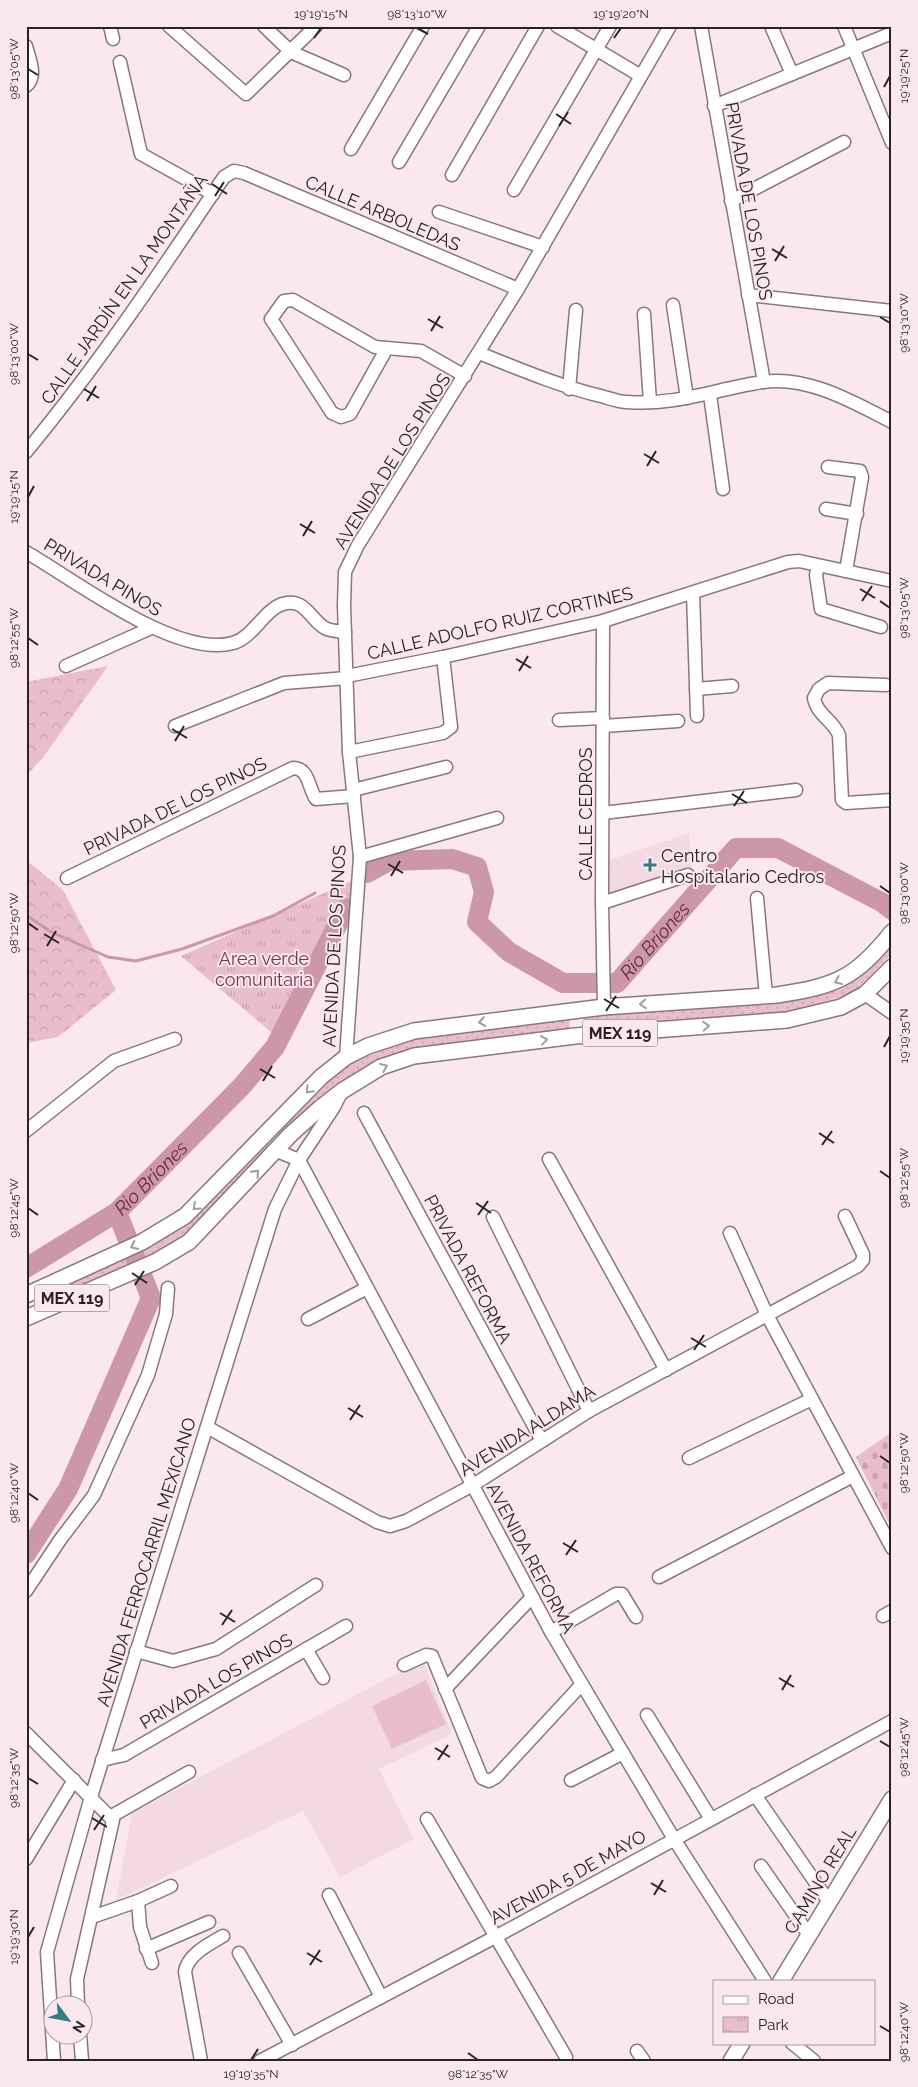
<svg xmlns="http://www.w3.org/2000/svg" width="918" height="2087" font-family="Raleway,sans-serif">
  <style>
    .built { fill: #f3dae2 }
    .grass { fill: #e9bdcb }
    .forest { fill: url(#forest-crowns) }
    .cemetery { fill: url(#cemetery-stones) }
    .park { fill: url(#park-tufts) }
    .garden { fill: url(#garden-dots) }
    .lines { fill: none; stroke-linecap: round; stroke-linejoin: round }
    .stream { stroke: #cb97a9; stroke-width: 3 }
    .river { stroke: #cb97a9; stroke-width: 20 }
    .minor-casing { stroke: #87787c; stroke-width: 15 }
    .major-casing { stroke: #87787c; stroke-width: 18 }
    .minor { stroke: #fff; stroke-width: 12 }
    .major { stroke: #fff; stroke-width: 15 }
    .oneway { stroke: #9f9c9d }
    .ticks { fill: none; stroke: #292325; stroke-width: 2 }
    .poi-dot { fill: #357c86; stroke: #fae8ee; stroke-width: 2 }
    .labels { text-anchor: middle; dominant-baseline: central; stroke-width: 4; stroke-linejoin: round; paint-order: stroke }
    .shield { fill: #fae8ee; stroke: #685e61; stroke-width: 1 }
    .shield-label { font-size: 16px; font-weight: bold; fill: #292325 }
    .street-label { font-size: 18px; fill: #292325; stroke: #fae8ee }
    .poi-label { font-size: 18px; fill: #292325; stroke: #fae8ee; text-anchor: start }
    .park-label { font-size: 18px; fill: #75334d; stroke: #fae8ee }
    .water-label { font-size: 19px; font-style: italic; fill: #6a2a44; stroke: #fae8ee }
    .neatline { fill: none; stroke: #292325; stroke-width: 2 }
    .ticks-label { font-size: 12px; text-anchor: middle; fill: #292325 }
  </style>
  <defs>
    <pattern id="forest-crowns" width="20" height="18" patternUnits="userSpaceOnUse" patternTransform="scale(1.25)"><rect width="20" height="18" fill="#e9bdcb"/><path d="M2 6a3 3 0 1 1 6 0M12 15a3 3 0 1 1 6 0" fill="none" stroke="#c8a2ae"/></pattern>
    <pattern id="cemetery-stones" width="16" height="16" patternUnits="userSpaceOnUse" patternTransform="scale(1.25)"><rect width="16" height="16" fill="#e9bdcb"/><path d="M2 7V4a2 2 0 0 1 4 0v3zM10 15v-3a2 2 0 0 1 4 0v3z" fill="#c8a2ae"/></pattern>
    <pattern id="park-tufts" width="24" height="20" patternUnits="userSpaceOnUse" patternTransform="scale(1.25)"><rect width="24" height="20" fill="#e9bdcb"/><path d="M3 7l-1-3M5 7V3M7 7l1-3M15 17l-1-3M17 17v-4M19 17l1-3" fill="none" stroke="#c8a2ae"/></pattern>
    <pattern id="garden-dots" width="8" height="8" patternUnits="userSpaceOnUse" patternTransform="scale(1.25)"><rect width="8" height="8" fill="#e9bdcb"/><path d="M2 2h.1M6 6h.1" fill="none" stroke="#c8a2ae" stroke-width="1.8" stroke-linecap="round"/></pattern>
  </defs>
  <rect width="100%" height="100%" fill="#fae8ee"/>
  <!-- built -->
  <g class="built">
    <path d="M689 833 692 870 607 898 609 860Z"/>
    <path d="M423 1660 452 1734 379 1769 414 1839 340 1877 303 1811 116 1900 132 1813Z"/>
  </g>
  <!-- grass -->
  <path class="grass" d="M426 1680 446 1724 392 1749 372 1706Z"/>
  <!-- forest -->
  <g class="forest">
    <path d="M108 666 44 756 26 776V682Z"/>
    <path d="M26 860 63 890 116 990 58 1037 26 1043Z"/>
  </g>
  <!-- cemetery -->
  <path class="cemetery" d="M892 1432V1529L856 1457Z"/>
  <!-- park -->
  <path class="park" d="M356 879 355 889 277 1037 181 956Z"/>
  <!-- garden -->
  <g class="garden">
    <path d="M892 937V953L859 987 846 995 816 1004 782 1012 584 1027 583 1014 806 995Z"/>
    <path d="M569 1015 570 1032 417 1052 354 1079 188 1239 59 1303 51 1284 160 1235 296 1108 351 1063 415 1037Z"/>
  </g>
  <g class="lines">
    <!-- stream -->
    <path class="stream" d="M26 915 51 932 108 957 136 961 182 949 273 916 315 893"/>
    <!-- river -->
    <g class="river">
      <path id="s1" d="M367 873 389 861 452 859 477 867 484 892 477 922 509 952 563 983H617L736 848H778L883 903 892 910"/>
      <path d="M26 1268 117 1212"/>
      <path id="s2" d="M26 1554 68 1489 151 1298 117 1212 242 1086 275 1047 346 908"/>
    </g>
    <!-- minor casing -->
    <g class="minor-casing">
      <g id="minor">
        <path d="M110 26 113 39"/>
        <path d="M169 26 246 94 316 26"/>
        <path d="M264 26 291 52 344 75"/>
        <path d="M557 26 641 76"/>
        <path d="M701 26 764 382"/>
        <path d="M771 26 792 74"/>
        <path d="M844 26 892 143"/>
        <path d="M26 46C29 59 38 76 26 86"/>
        <path d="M120 62 141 154 213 194"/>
        <path d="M714 106 892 33"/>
        <path d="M351 149 423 26"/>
        <path d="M399 162 479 26"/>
        <path d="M452 175 538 26"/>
        <path d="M514 190 610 26"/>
        <path d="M731 201 844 142"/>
        <path d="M439 212 543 247"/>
        <path d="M748 295 892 311"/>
        <path d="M673 305 687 398"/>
        <path d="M644 314 650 402"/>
        <path d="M387 348 350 414 341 417 332 413 271 319 284 301 293 300 375 347 421 351 465 376"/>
        <path d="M479 353C519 369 559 386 601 396 609 398 618 402 627 402 674 406 717 389 762 382 807 375 853 402 892 422"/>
        <path d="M569 389 576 310"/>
        <path d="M710 395 723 489"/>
        <path d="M26 452C98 365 161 271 224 177L234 171 244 173 518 289"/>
        <path d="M828 467 860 471 862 477 846 571"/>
        <path d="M826 509 857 514"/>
        <path d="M26 552C75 580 177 659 233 643 255 637 265 606 287 603 307 600 312 623 327 629 332 631 339 631 345 632"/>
        <path d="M818 566 816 575 821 609 881 627"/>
        <path d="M693 593 697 716"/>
        <path d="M603 621 602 903 604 1007"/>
        <path d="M66 666 151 628"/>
        <path d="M347 676 443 657 603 621 788 562 799 561 892 581"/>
        <path d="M886 685 828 683 819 689 814 698C817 715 833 720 839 735L842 800 846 803 892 800"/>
        <path d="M696 689 732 686"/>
        <path d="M559 720 603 718"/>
        <path d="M175 726 284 683 347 678"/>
        <path d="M603 726 678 721"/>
        <path d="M349 752 443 733 451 727 443 657"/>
        <path d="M353 790 446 767"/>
        <path d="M603 813 796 790"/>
        <path d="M360 857 497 818"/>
        <path d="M67 878 293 768C309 768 308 787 316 799L354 796"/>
        <path d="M757 898 766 996"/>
        <path d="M602 903 688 875"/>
        <path d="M865 994 892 1013"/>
        <path d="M346 1057 360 857 349 752 344 606 345 572 358 545 518 289 670 26"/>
        <path d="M364 1113 542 1441"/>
        <path d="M26 1131 114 1061 175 1039"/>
        <path d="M277 1151 299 1160 551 1632 674 1839 765 1981"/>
        <path d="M549 1159 666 1370"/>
        <path d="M493 1217 589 1411"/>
        <path d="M730 1233 767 1315 892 1548"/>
        <path d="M308 1319 367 1288"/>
        <path d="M207 1427 377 1522 390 1526 406 1521 473 1485 589 1411 858 1266 863 1260V1254L845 1216"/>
        <path d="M689 1458 812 1399"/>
        <path d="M659 1577 853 1476"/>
        <path d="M26 1591 60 1540 94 1495 148 1375 166 1314 168 1288"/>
        <path d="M883 1616 892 1611"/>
        <path d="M551 1632 616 1594H622L636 1617"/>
        <path d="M306 1649 323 1678"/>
        <path d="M136 1651 173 1661 216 1649 316 1585"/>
        <path d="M404 1665 426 1655 432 1656 482 1778 489 1781 496 1777 582 1684"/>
        <path d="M445 1689 532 1597"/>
        <path d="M647 1715 711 1819"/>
        <path d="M26 1733 113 1820 77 1979 78 2004"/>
        <path d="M102 1760 124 1755 346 1626"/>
        <path d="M571 1780 623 1753"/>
        <path d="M755 1795 829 1902"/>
        <path d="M110 1817 189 1772"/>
        <path d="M427 1819 566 2057"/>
        <path d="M26 1859 74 1780"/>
        <path d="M761 1866 809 1935"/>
        <path d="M329 1895 381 1997"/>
        <path d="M138 1901 140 1927 152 1963"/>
        <path d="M92 1917 138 1901 171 1886"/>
        <path d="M146 1949 209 1922"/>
        <path d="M239 1953 292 2045"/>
        <path d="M80 2034 82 2061"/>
        <path d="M792 2043 814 2061"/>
        <path d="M637 2051 644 2061"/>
        <path d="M54 2061 47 1952 91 1797 275 1209 299 1160 334 1107 342 1091"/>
        <path d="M201 2061 185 1972C187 1955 209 1944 223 1936"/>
        <path d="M260 2061 497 1936 892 1721"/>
      </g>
    </g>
    <!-- major casing -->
    <g class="major-casing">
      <g id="major">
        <path d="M26 1295 142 1242 185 1216 321 1077 346 1057 368 1046 414 1031 604 1007 777 995C835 986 855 979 892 932"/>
        <path d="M26 1318 155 1262 189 1242 291 1134 319 1109 342 1091 381 1067 414 1056 575 1036 787 1020 841 1007 865 994 892 967"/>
        <path d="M781 1981 892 1799"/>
        <path d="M731 2061 742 2043"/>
      </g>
    </g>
    <!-- minor -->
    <use href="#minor" class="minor"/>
    <!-- major -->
    <use href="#major" class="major"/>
  </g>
  <!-- one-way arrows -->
  <defs><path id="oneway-chevron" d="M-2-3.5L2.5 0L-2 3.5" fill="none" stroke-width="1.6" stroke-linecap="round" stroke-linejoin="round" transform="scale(1.25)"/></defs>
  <g class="oneway">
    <use href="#oneway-chevron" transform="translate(838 981) rotate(157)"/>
    <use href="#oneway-chevron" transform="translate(643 1004) rotate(176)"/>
    <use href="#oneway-chevron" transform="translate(482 1022) rotate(172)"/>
    <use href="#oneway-chevron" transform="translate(706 1026) rotate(-4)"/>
    <use href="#oneway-chevron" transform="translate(544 1040) rotate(-7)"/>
    <use href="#oneway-chevron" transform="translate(384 1067) rotate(-22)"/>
    <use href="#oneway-chevron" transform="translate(309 1090) rotate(134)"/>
    <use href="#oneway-chevron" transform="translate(256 1173) rotate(-47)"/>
    <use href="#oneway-chevron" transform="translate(196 1207) rotate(138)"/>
    <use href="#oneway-chevron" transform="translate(134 1246) rotate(155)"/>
  </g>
  <!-- ticks -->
  <path class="ticks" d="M417 28 428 34M314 38 321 28M614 38 621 28M28 69 38 75M884 87 890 76M556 114 571 124M559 126 568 112M212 184 227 194M215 196 224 182M772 249 787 258M775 261 784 246M880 317 890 323M428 319 443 328M431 331 440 316M28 354 38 360M84 389 99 398M87 401 96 386M644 454 659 463M647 466 656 451M28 497 34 486M300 524 315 533M303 536 312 521M860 589 875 598M862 601 872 586M880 601 890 608M28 638 38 645M516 659 531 668M519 671 528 656M172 729 187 738M175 741 184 726M732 794 747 803M734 806 744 791M388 864 403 873M391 876 400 861M880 886 890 893M28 923 38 930M44 934 59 943M47 946 56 931M604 999 619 1008M606 1011 616 996M884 1047 890 1036M260 1069 275 1078M263 1081 272 1066M819 1133 834 1143M822 1145 832 1131M880 1171 890 1178M476 1203 491 1213M28 1208 38 1215M478 1215 488 1201M132 1273 147 1283M135 1285 144 1271M691 1338 706 1347M694 1350 704 1335M348 1408 363 1417M350 1420 360 1405M880 1456 890 1463M28 1493 38 1500M563 1543 578 1552M566 1555 576 1540M220 1613 235 1622M222 1625 232 1610M779 1678 794 1687M782 1690 791 1675M880 1741 890 1747M435 1748 450 1757M438 1760 448 1745M28 1778 38 1784M92 1818 107 1827M94 1830 104 1815M651 1883 666 1892M654 1895 663 1880M28 1937 34 1927M307 1953 322 1962M310 1965 320 1950M880 2026 890 2032M468 2053 478 2060M251 2060 258 2049"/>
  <!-- markers -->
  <path class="poi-dot" d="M647.5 857.5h5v5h5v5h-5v5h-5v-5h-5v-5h5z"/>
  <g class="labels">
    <!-- shield labels -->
    <g class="shield">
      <rect x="582.5" y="1019.5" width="75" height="27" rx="4"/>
      <rect x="34.5" y="1284.5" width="75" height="27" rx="4"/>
    </g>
    <g class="shield-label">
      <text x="620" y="1033">MEX 119</text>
      <text x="72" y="1298">MEX 119</text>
    </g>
    <!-- street labels -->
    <g class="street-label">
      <text transform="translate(749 201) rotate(80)">PRIVADA DE LOS PINOS</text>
      <text transform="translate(383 213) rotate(23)">CALLE ARBOLEDAS</text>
      <text transform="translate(124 289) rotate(-55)">CALLE JARDÍN EN LA MONTAÑA</text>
      <text transform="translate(392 461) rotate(-58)">AVENIDA DE LOS PINOS</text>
      <text transform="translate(103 577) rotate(31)">PRIVADA PINOS</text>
      <text transform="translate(500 623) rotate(-13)">CALLE ADOLFO RUIZ CORTINES</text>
      <text transform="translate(175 806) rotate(-26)">PRIVADA DE LOS PINOS</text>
      <text transform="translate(585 814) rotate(-90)">CALLE CEDROS</text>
      <text transform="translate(334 946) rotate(-87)">AVENIDA DE LOS PINOS</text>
      <text transform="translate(468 1269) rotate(62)">PRIVADA REFORMA</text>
      <text transform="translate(527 1430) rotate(-32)">AVENIDA ALDAMA</text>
      <text transform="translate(531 1558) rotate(62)">AVENIDA REFORMA</text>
      <text transform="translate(146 1562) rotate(-73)">AVENIDA FERROCARRIL MEXICANO</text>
      <text transform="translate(216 1681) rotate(-30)">PRIVADA LOS PINOS</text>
      <text transform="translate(568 1877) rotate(-29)">AVENIDA 5 DE MAYO</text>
      <text transform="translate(820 1880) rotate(-59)">CAMINO REAL</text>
    </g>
    <!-- poi labels -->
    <g class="poi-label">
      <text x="661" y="855">Centro<tspan x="661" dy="21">Hospitalario Cedros</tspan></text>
    </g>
    <!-- park labels -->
    <g class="park-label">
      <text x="264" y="958">Area verde<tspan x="264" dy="21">comunitaria</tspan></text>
    </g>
    <!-- water labels -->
    <g class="water-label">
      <text stroke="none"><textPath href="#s1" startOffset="388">Rio Briones</textPath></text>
      <text stroke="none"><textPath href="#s2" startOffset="426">Rio Briones</textPath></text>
    </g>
  </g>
  <!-- border -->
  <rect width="918" height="2087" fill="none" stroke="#fae8ee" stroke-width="55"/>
  <!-- legend -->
  <rect x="713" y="1980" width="162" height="65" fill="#fae8ee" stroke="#a6999e"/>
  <rect x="723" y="1996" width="25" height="8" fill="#ffffff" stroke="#a6999e"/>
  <text x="758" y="2004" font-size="15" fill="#292325">Road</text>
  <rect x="723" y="2017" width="25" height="15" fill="url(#park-tufts)" stroke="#a6999e"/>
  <text x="758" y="2030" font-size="15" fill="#292325">Park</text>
  <!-- north arrow -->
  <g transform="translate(68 2020) rotate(122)"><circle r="24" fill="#fae8ee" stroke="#a6999e"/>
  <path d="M0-4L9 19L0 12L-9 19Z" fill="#357c86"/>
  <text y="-8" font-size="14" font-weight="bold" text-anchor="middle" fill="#292325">N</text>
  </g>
  <rect x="28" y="28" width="862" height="2032" class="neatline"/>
  <g class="ticks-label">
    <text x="321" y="18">19°19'15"N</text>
    <text x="417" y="18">98°13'10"W</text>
    <text x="621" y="18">19°19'20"N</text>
    <text transform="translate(14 69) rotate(-90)" y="4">98°13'05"W</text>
    <text transform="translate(904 76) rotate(-90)" y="4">19°19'25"N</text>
    <text transform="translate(904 323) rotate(-90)" y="4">98°13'10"W</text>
    <text transform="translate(14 354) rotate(-90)" y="4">98°13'00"W</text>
    <text transform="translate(14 497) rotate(-90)" y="4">19°19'15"N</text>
    <text transform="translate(904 608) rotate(-90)" y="4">98°13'05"W</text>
    <text transform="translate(14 638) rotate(-90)" y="4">98°12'55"W</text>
    <text transform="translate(904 893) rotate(-90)" y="4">98°13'00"W</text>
    <text transform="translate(14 923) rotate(-90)" y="4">98°12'50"W</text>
    <text transform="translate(904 1036) rotate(-90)" y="4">19°19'35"N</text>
    <text transform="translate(904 1178) rotate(-90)" y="4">98°12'55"W</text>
    <text transform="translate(14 1208) rotate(-90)" y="4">98°12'45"W</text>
    <text transform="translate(904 1463) rotate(-90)" y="4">98°12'50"W</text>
    <text transform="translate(14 1493) rotate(-90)" y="4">98°12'40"W</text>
    <text transform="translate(904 1747) rotate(-90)" y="4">98°12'45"W</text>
    <text transform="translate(14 1778) rotate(-90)" y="4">98°12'35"W</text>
    <text transform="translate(14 1937) rotate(-90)" y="4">19°19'30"N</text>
    <text transform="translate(904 2032) rotate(-90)" y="4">98°12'40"W</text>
    <text x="251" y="2078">19°19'35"N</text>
    <text x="478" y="2078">98°12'35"W</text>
  </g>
</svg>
